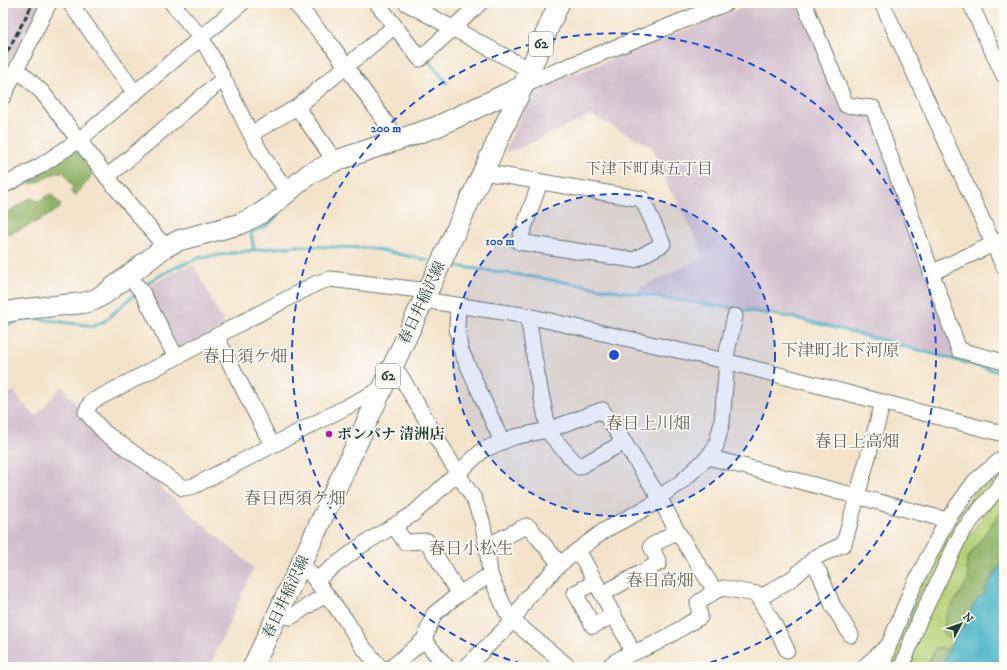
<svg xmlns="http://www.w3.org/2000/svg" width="1007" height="670" font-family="'IM FELL DW Pica','Noto Serif JP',serif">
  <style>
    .industrial { fill: #d1bdcb }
    .green { fill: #b5d177; stroke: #6a8756 }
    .forest { fill: #90b368; stroke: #58784e }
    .water { fill: #46b1c4; stroke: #32777c }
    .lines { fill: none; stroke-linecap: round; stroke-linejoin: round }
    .stream { stroke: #46b1c4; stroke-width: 3 }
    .minor-casing { stroke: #6a7769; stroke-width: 17 }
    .major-casing { stroke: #6a7769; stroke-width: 22 }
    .minor { stroke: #fff; stroke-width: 15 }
    .major { stroke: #fff; stroke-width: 20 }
    .rail { stroke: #1f3d34; stroke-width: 3; stroke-dasharray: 6 3; stroke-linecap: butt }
    .ring { fill: none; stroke: #1d4ed8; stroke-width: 2; stroke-dasharray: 7 5 }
    .poi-dot { fill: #b5179e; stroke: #fdfcf7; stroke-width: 1.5 }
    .labels { text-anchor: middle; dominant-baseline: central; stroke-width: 3.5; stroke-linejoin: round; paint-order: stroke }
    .shield { fill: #fdfcf7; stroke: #62766e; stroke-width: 1 }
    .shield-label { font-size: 14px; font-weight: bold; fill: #1f3d34 }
    .street-label { font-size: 15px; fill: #1f3d34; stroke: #fdfcf7 }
    .poi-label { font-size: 15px; font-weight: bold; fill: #1f3d34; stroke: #fdfcf7; text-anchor: start }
    .neighbourhood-label { font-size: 16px; fill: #666256; stroke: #fdfcf7 }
    .quarter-label { font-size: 17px; fill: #666256; stroke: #fdfcf7 }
    .centre { fill: #1d4ed8; stroke: #fdfcf7; stroke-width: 2 }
    .ring-label { font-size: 12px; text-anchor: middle; font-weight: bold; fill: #1d4ed8; stroke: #fdfcf7; stroke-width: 3.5; stroke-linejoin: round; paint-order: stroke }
  </style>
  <rect width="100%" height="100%" fill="#fdfcf7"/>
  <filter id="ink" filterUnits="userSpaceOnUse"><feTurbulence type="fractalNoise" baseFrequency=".025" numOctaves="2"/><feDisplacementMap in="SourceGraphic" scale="8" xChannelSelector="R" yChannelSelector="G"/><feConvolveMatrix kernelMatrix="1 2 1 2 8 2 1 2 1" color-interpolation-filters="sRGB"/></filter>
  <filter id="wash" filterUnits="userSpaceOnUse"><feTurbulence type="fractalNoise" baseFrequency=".012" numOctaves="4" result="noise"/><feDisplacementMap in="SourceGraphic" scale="16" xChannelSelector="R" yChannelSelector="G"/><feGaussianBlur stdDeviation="0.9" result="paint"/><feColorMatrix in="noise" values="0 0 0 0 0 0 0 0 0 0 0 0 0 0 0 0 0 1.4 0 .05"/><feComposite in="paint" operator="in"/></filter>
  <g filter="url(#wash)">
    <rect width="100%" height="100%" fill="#f4e3cb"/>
    <!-- industrial -->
    <g class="industrial">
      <path d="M3 3H40L3 74Z"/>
      <path d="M754 3H798L841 109 865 112 872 117 957 358 787 315 635 292 638 289 704 257 673 192 671 193 652 147 591 115 520 148 505 152 531 91Z"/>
      <path d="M194 265 225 326 180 350 146 290 160 280 181 269Z"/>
      <path d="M62 386 102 437 160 476V487L254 568 209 667H3V397L14 391 22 403 36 416Z"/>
    </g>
    <!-- green -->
    <g class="green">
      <path d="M1004 464V472L974 506 897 667H886L941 539 978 488Z"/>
      <path d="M1004 488V511L999 514 967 559V569L969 579 949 639 953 640 948 650 947 649 933 652 927 667H905L953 557Z"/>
    </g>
    <!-- forest -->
    <g class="forest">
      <path d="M75 149 80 151 93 167 90 178 76 195H73L71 191 73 187C70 183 68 176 64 173 57 168 40 184 31 184L30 181V177Z"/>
      <path d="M51 194 60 204V208C44 219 26 227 9 234L4 231 3 215 30 198 38 201Z"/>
      <path d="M1004 511V563C995 569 986 585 985 595L978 598 969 613 964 627 953 640 943 635 946 615 969 579 967 569V559L999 514Z"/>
      <path d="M942 647 948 650 945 658V666L927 667 935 648Z"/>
    </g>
    <!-- water -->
    <path class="water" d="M1004 563V658L1000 667H944L945 658 953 640 964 627 969 613 978 598 985 595V590L1000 566Z"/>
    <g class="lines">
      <!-- stream -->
      <g class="stream">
        <path d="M428 60 447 83"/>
        <path d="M410 146 420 143"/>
        <path d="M254 250 251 232C268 227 273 222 283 208"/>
        <path d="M456 266 527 276 612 290 790 317 844 330 1004 373"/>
        <path d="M144 286 154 279 176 267 199 258 254 250 297 246 370 248 427 260"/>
        <path d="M3 326 27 319H40L93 326 105 321 136 293"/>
      </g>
    </g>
  </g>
  <g filter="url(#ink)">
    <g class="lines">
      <!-- minor casing -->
      <g class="minor-casing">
        <g id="minor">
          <path d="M70 3 135 93"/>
          <path d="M172 3C181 15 192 26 201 38 233 88 249 146 288 191"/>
          <path d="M295 3 332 46 398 140"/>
          <path d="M377 3 420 59 480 3"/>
          <path d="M406 3 530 70"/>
          <path d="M804 3 846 105 873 108 959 350 1004 362"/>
          <path d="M882 3 1004 267"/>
          <path d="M970 3 1004 76"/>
          <path d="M17 69 42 92 107 177 165 247"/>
          <path d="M523 86 544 76 727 3"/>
          <path d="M3 97 49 3"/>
          <path d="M297 107 335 161"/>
          <path d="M251 134 297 107 395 26"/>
          <path d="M483 172 642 199 663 244 634 260 519 242 540 182"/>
          <path d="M107 177 223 79"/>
          <path d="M3 186 40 166 79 140 242 3"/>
          <path d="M931 273 1004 239"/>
          <path d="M128 275 142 292 176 357"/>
          <path d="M423 300 528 316 725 361 1004 434"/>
          <path d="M458 306 457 327 460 348 502 442"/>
          <path d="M528 316 537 374 549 433 579 467 624 442"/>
          <path d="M216 336 272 445"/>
          <path d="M725 361 735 316"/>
          <path d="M392 368 400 375 458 474 474 499 482 521 487 546 490 575 506 611 513 621 569 667"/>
          <path d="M381 389 194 486 183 488 105 433 86 412 91 402 317 283 330 279 428 291"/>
          <path d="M708 457 716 446 722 422 727 361"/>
          <path d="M659 497 680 483 708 457 947 520"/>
          <path d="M394 526 405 542 427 541 459 594"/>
          <path d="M487 546 526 526 530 528 560 564"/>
          <path d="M578 550 626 638 632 653"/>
          <path d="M811 562 819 572 833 606 851 635"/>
          <path d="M310 573 345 619 362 646 380 667"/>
          <path d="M316 580 362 545 413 514 483 450 514 437 548 430 602 410 624 442 659 497 677 531 715 591 723 588 756 594 774 624 787 650"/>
          <path d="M595 582 575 593 593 626 614 615"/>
          <path d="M602 594 659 563 651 546 677 531"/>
          <path d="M756 594 765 595 793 578 816 557 844 544 883 402"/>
          <path d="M277 615 291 617 326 594"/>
          <path d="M424 640 447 667"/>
          <path d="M392 667 424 640 434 614 459 594 490 575"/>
          <path d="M466 667 513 621 527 598 560 564 605 530 661 500"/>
          <path d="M608 667C620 656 637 652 652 645 669 637 684 626 700 617L698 603 715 591"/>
          <path d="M864 667 889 645"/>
          <path d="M882 667 889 645 911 591 947 520 975 481 1004 457"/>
          <path d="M902 667 918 623 962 532 1004 480"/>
        </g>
      </g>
      <!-- major casing -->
      <g class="major-casing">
        <g id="major">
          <path d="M3 313 17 310 83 303 94 300 106 293 165 247 180 240 240 224 258 215 270 207 309 174 335 161 436 127 523 86"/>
          <path d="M253 667 523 86 559 3"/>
        </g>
      </g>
      <!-- minor -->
      <use href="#minor" class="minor"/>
      <!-- major -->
      <use href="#major" class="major"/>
      <!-- rail -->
      <path class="rail" d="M3 60 33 3"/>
    </g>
  </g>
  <!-- distance rings -->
  <circle cx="614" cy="355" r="161" fill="#1d4ed8" fill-opacity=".12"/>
  <g class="ring">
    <circle cx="614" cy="355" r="161"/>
    <path d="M533 667A322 322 0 1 1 695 667"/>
  </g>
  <!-- markers -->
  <circle class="poi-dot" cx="329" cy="434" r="4"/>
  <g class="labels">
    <!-- shield labels -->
    <g class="shield">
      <rect x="529" y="32" width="24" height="24" rx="3"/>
      <rect x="376" y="364" width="24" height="24" rx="3"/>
    </g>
    <g class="shield-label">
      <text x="541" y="44">62</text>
      <text x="388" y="376">62</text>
    </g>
    <!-- street labels -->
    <g class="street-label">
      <text transform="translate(422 303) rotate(-65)">春日井稲沢線</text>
      <text transform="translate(286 597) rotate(-65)">春日井稲沢線</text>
    </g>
    <!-- poi labels -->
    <g class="poi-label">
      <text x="337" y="434">ボンパナ 清洲店</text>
    </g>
    <!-- neighbourhood labels -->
    <g class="neighbourhood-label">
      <text x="649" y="169">下津下町東五丁目</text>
    </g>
    <!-- quarter labels -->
    <g class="quarter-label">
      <text x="840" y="351">下津町北下河原</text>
      <text x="245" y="357">春日須ケ畑</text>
      <text x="648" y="424">春日上川畑</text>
      <text x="857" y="442">春日上高畑</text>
      <text x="295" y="499">春日西須ケ畑</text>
      <text x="471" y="549">春日小松生</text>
      <text x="660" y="581">春日高畑</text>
    </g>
  </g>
  <circle cx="614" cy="355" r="6" class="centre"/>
  <g class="ring-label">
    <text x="386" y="132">200 m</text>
    <text x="500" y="245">100 m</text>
  </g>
  <!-- margin -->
  <rect width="1007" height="670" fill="none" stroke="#fdfcf7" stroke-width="16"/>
  <!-- north arrow -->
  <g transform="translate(961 624) rotate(49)" stroke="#fdfcf7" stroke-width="3" paint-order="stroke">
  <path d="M0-3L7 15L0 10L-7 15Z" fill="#1f3d34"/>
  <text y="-6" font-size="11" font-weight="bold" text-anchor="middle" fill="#1f3d34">N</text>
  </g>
</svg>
